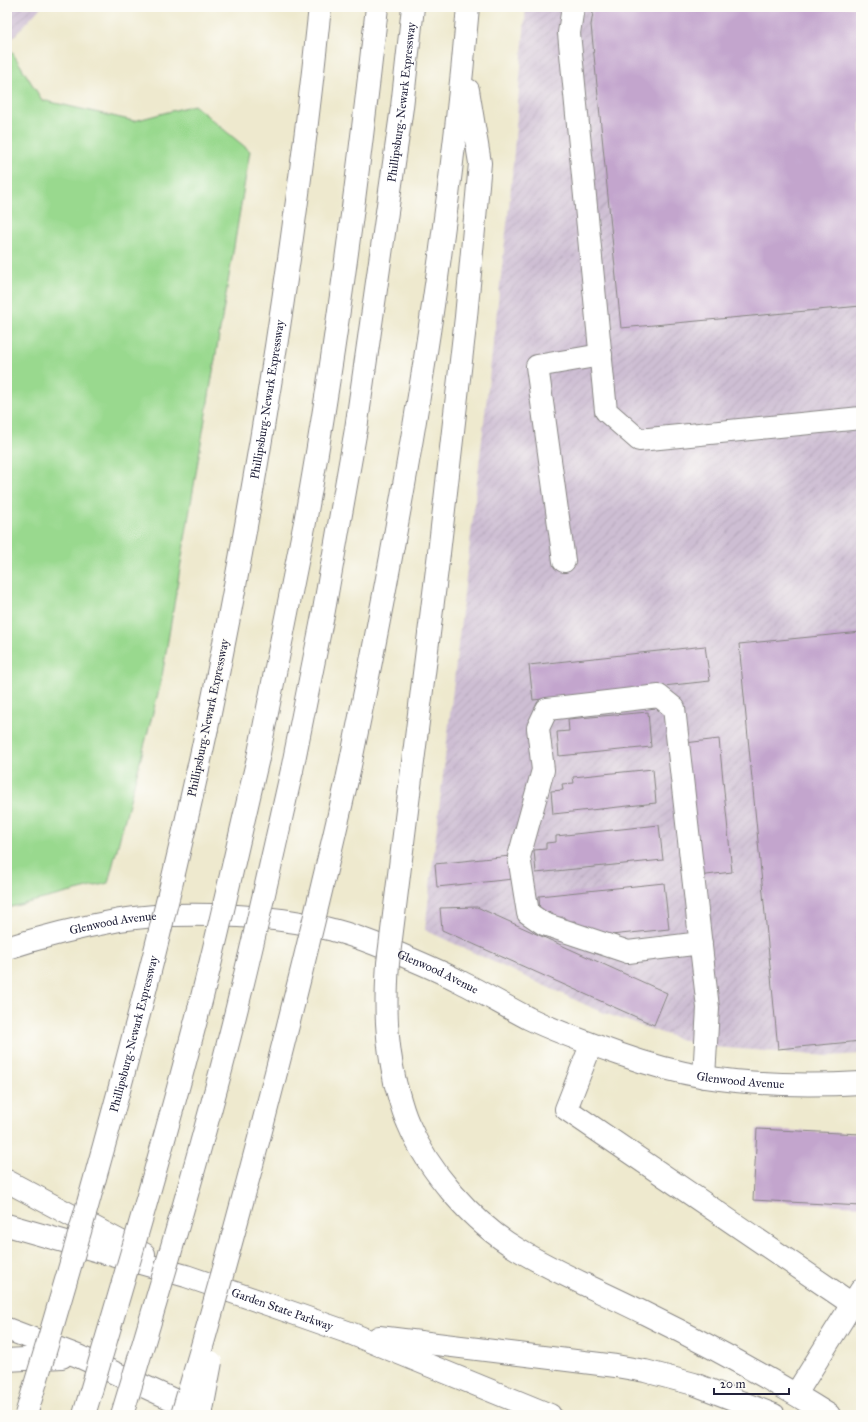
<svg xmlns="http://www.w3.org/2000/svg" width="868" height="1422" font-family="'IM FELL Great Primer',serif">
  <style>
    .industrial { fill: url(#industrial-furrows) }
    .grass { fill: #99d98e; stroke: #5e7e64 }
    .building { fill: #c3a5cd }
    .lines { fill: none; stroke-linecap: round; stroke-linejoin: round }
    .minor-casing { stroke: #888684; stroke-width: 24 }
    .highway-casing { stroke: #888684; stroke-width: 24 }
    .minor { stroke: #fff; stroke-width: 22 }
    .highway { stroke: #fff; stroke-width: 22 }
    .highway-bridge-casing { stroke: #888684; stroke-width: 24; stroke-linecap: butt }
    .highway-bridge { stroke: #fff; stroke-width: 22 }
    .labels { text-anchor: middle; dominant-baseline: central; stroke-width: 3; stroke-linejoin: round; paint-order: stroke }
    .street-label { font-size: 12px; fill: #22223b; stroke: #fdfcf7 }
  </style>
  <defs>
    <pattern id="industrial-furrows" width="10" height="10" patternUnits="userSpaceOnUse"><rect width="10" height="10" fill="#cdbed3"/><path d="M-1 1l2-2M0 10L10 0M9 11l2-2" fill="none" stroke="#b0a3b6"/></pattern>
  </defs>
  <rect width="100%" height="100%" fill="#fdfcf7"/>
  <filter id="ink" filterUnits="userSpaceOnUse"><feTurbulence type="fractalNoise" baseFrequency=".025" numOctaves="2"/><feDisplacementMap in="SourceGraphic" scale="8" xChannelSelector="R" yChannelSelector="G"/><feConvolveMatrix kernelMatrix="1 2 1 2 8 2 1 2 1" color-interpolation-filters="sRGB"/></filter>
  <filter id="wash" filterUnits="userSpaceOnUse"><feTurbulence type="fractalNoise" baseFrequency=".012" numOctaves="4" result="noise"/><feDisplacementMap in="SourceGraphic" scale="16" xChannelSelector="R" yChannelSelector="G"/><feGaussianBlur stdDeviation="0.9" result="paint"/><feColorMatrix in="noise" values="0 0 0 0 0 0 0 0 0 0 0 0 0 0 0 0 0 1.4 0 .05"/><feComposite in="paint" operator="in"/></filter>
  <g filter="url(#wash)">
    <rect width="100%" height="100%" fill="#eee9ce"/>
    <!-- industrial -->
    <g class="industrial">
      <path d="M7 7H41L7 44Z"/>
      <path d="M526 7H861V1054L828 1056 700 1046 601 1012 425 930 510 198Z"/>
    </g>
    <!-- grass -->
    <path class="grass" d="M7 44 42 100 134 121 194 105 250 151 161 682 108 883 7 908Z"/>
    <g id="blocks">
      <!-- building -->
      <g class="building">
        <path d="M594 7H861V306L621 328 591 25Z"/>
        <path d="M861 632V1041L778 1049 739 644Z"/>
        <path d="M705 646 710 681 533 700 529 665Z"/>
        <path d="M648 712 651 747 559 756 557 732 569 731 568 719Z"/>
        <path d="M719 739 732 872 698 876 685 743Z"/>
        <path d="M653 769 656 803 553 814 551 791 563 790 562 784 574 783 573 777Z"/>
        <path d="M659 825 663 860 536 873 534 850 546 849V843L556 842V836Z"/>
        <path d="M510 856 513 879 437 887 435 864Z"/>
        <path d="M664 883 669 929 601 936 600 931 589 932 588 926 576 927 575 921 564 922V917L552 918V912L540 914 539 896Z"/>
        <path d="M477 907 667 993 654 1025 442 930 440 908Z"/>
        <path d="M757 1129 861 1134V1206L753 1200Z"/>
      </g>
    </g>
  </g>
  <g filter="url(#ink)">
    <use href="#blocks" fill-opacity="0" stroke="#888684" stroke-width="1"/>
    <g class="lines">
      <!-- minor casing -->
      <g class="minor-casing">
        <g id="minor">
          <path d="M573 7 569 33 606 411 639 440 861 418"/>
          <path d="M564 561 537 366 601 355"/>
          <path d="M701 943 628 952 544 924 528 913 519 857 543 770 538 728 547 709 659 696 674 708 704 973 708 1008 704 1077"/>
          <path id="s1" d="M7 948C44 936 82 927 120 920 151 915 182 914 213 915 254 916 293 919 333 930 357 936 381 946 404 956 423 964 442 972 461 982 483 993 505 1006 528 1018 557 1032 588 1043 619 1054 647 1064 676 1072 705 1077 756 1085 810 1086 861 1083"/>
          <path d="M591 1045 566 1109 852 1304"/>
          <path d="M796 1394 861 1290"/>
        </g>
      </g>
      <!-- highway casing -->
      <g class="highway-casing">
        <g id="highway">
          <path d="M439 553 466 317 480 163 468 90"/>
          <path id="s2" d="M207 728C256 490 295 249 320 7"/>
          <path d="M258 758C274 679 290 600 305 522 336 351 358 179 377 7"/>
          <path id="s3" d="M292 770 324 610 356 429 402 107 413 7"/>
          <path d="M347 780C400 525 446 267 468 7"/>
          <path d="M395 1082C399 1096 402 1110 408 1123 428 1171 472 1222 517 1249 558 1274 603 1292 646 1314 709 1345 770 1378 829 1415"/>
          <path d="M7 1181 144 1254"/>
          <path id="s4" d="M7 1225 186 1276 270 1305 350 1333 550 1415"/>
          <path d="M7 1329 78 1356 202 1413"/>
          <path d="M379 1337 616 1366 645 1371 694 1384 774 1415"/>
          <path d="M7 1360 62 1357"/>
        </g>
      </g>
      <!-- minor -->
      <use href="#minor" class="minor"/>
      <!-- highway -->
      <use href="#highway" class="highway"/>
      <!-- highway-bridge casing -->
      <g class="highway-bridge-casing">
        <g id="highway-bridge">
          <path d="M395 1082C386 1040 385 1007 388 963L439 553"/>
          <path id="s5" d="M26 1415C95 1188 157 960 207 728"/>
          <path d="M84 1415C125 1276 166 1138 202 997 222 918 239 838 258 758"/>
          <path d="M122 1415C159 1293 195 1171 227 1047 251 955 271 863 292 770"/>
          <path d="M182 1415C244 1205 298 993 347 780"/>
          <path d="M201 1415 211 1362"/>
        </g>
      </g>
      <!-- highway-bridge -->
      <use href="#highway-bridge" class="highway-bridge"/>
    </g>
  </g>
  <g class="labels">
    <!-- street labels -->
    <g class="street-label">
      <text stroke="none"><textPath href="#s3" startOffset="677">Phillipsburg-Newark Expressway</textPath></text>
      <text stroke="none"><textPath href="#s2" startOffset="334">Phillipsburg-Newark Expressway</textPath></text>
      <text transform="translate(208 718) rotate(-78)">Phillipsburg-Newark Expressway</text>
      <text stroke="none"><textPath href="#s1" startOffset="109">Glenwood Avenue</textPath></text>
      <text stroke="none"><textPath href="#s1" startOffset="444">Glenwood Avenue</textPath></text>
      <text stroke="none"><textPath href="#s5" startOffset="396">Phillipsburg-Newark Expressway</textPath></text>
      <text stroke="none"><textPath href="#s1" startOffset="768">Glenwood Avenue</textPath></text>
      <text stroke="none"><textPath href="#s4" startOffset="288">Garden State Parkway</textPath></text>
    </g>
  </g>
  <!-- margin -->
  <rect width="868" height="1422" fill="none" stroke="#fdfcf7" stroke-width="24"/>
  <!-- scale -->
  <path d="M714 1388v6h75v-6" fill="none" stroke="#22223b" stroke-width="2"/>
  <text x="720" y="1388" font-size="12" fill="#22223b" stroke="#fdfcf7" stroke-width="3" paint-order="stroke">20 m</text>
</svg>
